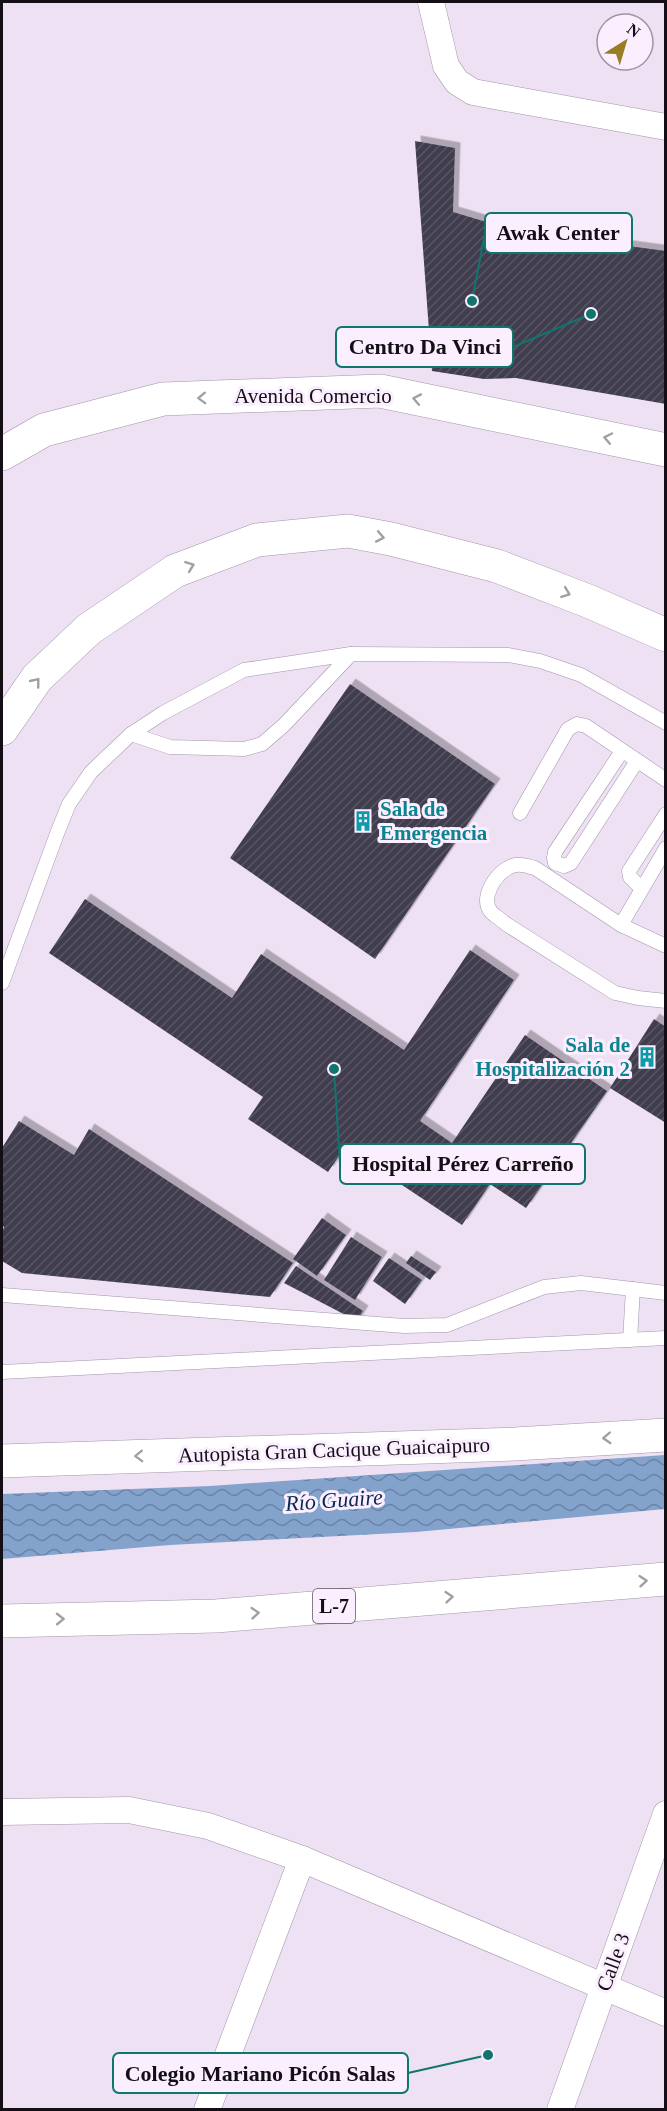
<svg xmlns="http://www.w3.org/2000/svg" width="667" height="2111" font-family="Georgia,serif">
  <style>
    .water { fill: url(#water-waves) }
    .building { fill: url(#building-hatch); filter: url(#shadow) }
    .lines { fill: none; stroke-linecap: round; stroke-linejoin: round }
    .service-casing { stroke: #a295a7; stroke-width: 15 }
    .minor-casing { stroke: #a295a7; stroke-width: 27 }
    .secondary-casing { stroke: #a295a7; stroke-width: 34 }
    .motorway-casing { stroke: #a295a7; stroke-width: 34 }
    .service { stroke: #fff; stroke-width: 14 }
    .minor { stroke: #fff; stroke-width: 26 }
    .secondary { stroke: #fff; stroke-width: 33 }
    .motorway { stroke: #fff; stroke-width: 33 }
    .oneway { stroke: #a19fa2 }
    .labels { text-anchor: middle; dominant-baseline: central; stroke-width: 6; stroke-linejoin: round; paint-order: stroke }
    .shield { fill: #fbefff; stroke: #59525c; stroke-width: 1.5 }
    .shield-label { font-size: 20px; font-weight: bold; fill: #140f16 }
    .street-label { font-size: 21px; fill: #140f16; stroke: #fbefff }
    .culture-label { font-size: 21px; font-weight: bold; fill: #0d838f; stroke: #fbefff; text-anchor: start }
    .water-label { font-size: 22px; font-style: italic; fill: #082950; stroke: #fbefff }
    .leader { fill: none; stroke: #0f766e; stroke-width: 2 }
    .callout-dot { fill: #0f766e; stroke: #fbefff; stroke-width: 2 }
    .callout { fill: #fbefff; stroke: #0f766e; stroke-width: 2 }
    .callout-label { font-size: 22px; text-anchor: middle; font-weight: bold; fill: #140f16 }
  </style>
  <defs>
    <pattern id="water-waves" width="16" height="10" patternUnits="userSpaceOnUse" patternTransform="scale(1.5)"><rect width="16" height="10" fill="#83a3cd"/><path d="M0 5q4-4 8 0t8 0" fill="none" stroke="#6a83a5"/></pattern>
    <pattern id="building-hatch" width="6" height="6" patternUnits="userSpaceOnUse" patternTransform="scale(1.5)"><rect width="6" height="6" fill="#413e4f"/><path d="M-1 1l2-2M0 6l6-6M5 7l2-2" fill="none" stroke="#595664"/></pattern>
    <filter id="shadow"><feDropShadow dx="5.5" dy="-5.5" stdDeviation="0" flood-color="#0004"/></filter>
  </defs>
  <rect width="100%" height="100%" fill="#efe1f4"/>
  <!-- water -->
  <path class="water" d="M665 1455V1509L416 1532 170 1545 2 1559V1494L210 1486Z"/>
  <!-- building -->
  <g class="building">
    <path d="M415 141 455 148 453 212 517 231 666 251V404L516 378 484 379 432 371Z"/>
    <path d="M350 684 495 784 375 959 230 858Z"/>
    <path d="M85 899 232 998 261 954 404 1050 470 950 514 980 420 1121 452 1143 525 1035 607 1091 526 1208 490 1184 462 1225 345 1147 328 1172 248 1119 263 1097 49 953Z"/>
    <path d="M654 1019 666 1027V1123L610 1088Z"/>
    <path d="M19 1121 74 1155 89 1129 293 1263 270 1297 22 1273 2 1261V1232L4 1227 2 1225V1148Z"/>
    <path d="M322 1218 346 1235 317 1276 293 1259Z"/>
    <path d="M351 1237 382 1257 355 1300 324 1280Z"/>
    <path d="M411 1256 436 1272 430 1280 406 1263Z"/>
    <path d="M389 1258 422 1280 405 1304 373 1281Z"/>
    <path d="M296 1266 363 1311 357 1321 284 1283Z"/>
  </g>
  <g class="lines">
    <!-- service casing -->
    <g class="service-casing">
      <g id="service">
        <path d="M131 734 170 747 244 749 262 744 284 725 351 654"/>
        <path d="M622 751 555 852 554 858 555 863 564 866 571 863 637 761"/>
        <path d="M520 813 568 729 577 724 586 726 666 780"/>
        <path d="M641 888 630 877 629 871 666 814"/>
        <path d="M621 925 666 848"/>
        <path d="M666 946 621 925 535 868C526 866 517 862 508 868 495 875 480 898 491 912 495 916 502 920 506 924L615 993 638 998 666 1001"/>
        <path d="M2 983 58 831 69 804 91 772 131 734 163 713 244 670 351 654 509 655 540 661 581 675 666 723"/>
        <path d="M2 1295 404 1326 447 1325 544 1287 581 1283 666 1293"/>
        <path d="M630 1340 633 1289"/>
        <path d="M2 1372 666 1338"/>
      </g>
    </g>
    <!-- minor casing -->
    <g class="minor-casing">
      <g id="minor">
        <path d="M431 2 446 66 457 82 473 92 666 127"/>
        <path d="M2 1812 129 1810 208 1826 302 1859 666 2013"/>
        <path d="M207 2110 302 1859"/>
        <path d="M560 2110 666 1814"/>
      </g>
    </g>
    <!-- secondary casing -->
    <g class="secondary-casing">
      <g id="secondary">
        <path d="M2 454 44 430 163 399 380 391 666 450"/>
        <path d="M2 729 37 678 89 629 175 571 257 540 348 531 391 539 497 566 588 601 666 635"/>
      </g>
    </g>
    <!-- motorway casing -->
    <g class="motorway-casing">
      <g id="motorway">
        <path d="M2 1461 515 1444 666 1435"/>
        <path d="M2 1621 216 1616 666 1579"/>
      </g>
    </g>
    <!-- service -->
    <use href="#service" class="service"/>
    <!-- minor -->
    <use href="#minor" class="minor"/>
    <!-- secondary -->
    <use href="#secondary" class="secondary"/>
    <!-- motorway -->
    <use href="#motorway" class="motorway"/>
  </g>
  <!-- one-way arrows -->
  <defs><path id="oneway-chevron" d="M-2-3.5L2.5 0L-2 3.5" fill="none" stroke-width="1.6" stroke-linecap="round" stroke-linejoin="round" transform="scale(1.5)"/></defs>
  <g class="oneway">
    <use href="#oneway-chevron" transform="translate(202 398) rotate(178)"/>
    <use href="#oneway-chevron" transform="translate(417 399) rotate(-169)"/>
    <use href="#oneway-chevron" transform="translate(608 438) rotate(-168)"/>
    <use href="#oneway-chevron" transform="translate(380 537) rotate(11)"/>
    <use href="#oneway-chevron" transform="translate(190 566) rotate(-21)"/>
    <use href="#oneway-chevron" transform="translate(566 593) rotate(21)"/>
    <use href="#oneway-chevron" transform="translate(36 682) rotate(-51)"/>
    <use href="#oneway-chevron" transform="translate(607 1438) rotate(177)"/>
    <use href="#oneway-chevron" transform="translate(139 1456) rotate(178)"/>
    <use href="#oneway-chevron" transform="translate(643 1581) rotate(-5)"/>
    <use href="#oneway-chevron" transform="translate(449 1597) rotate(-5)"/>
    <use href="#oneway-chevron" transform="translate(255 1613) rotate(-5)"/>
    <use href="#oneway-chevron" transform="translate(60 1619) rotate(-1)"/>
  </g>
  <!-- icons -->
  <defs>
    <g id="building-bare" transform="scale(1.62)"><path d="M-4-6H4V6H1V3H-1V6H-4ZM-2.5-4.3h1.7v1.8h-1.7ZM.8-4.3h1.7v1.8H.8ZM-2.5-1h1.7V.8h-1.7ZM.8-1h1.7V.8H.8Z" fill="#0f9aa8" stroke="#fbefff" stroke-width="2.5" paint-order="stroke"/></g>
  </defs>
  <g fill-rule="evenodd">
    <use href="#building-bare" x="363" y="821"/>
    <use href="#building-bare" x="647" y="1057"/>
  </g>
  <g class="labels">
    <!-- shield labels -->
    <rect class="shield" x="313" y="1589" width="42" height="34" rx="4.5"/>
    <g class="shield-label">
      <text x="334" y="1606">L-7</text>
    </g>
    <!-- street labels -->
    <g class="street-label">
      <text x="313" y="396">Avenida Comercio</text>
      <text transform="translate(334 1450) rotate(-2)">Autopista Gran Cacique Guaicaipuro</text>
      <text transform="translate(613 1962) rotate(-70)">Calle 3</text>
    </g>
    <!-- culture labels -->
    <g class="culture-label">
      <text x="380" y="809">Sala de<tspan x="380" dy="24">Emergencia</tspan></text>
      <text x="630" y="1045" text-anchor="end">Sala de<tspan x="630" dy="24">Hospitalización 2</tspan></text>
    </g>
    <!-- water labels -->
    <g class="water-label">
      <text transform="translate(334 1500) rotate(-4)">Río Guaire</text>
    </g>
  </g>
  <!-- callouts -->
  <path class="leader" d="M472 301L485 233M591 314L513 347M334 1069L340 1164M488 2055L408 2073"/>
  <g class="callout-dot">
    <circle cx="472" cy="301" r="6"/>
    <circle cx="591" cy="314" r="6"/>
    <circle cx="334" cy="1069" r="6"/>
    <circle cx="488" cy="2055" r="6"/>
  </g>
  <g class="callout">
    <rect x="485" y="213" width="147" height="40" rx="6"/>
    <rect x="336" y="327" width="177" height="40" rx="6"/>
    <rect x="340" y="1144" width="245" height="40" rx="6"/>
    <rect x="113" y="2053" width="295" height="40" rx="6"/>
  </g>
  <g class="callout-label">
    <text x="558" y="240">Awak Center</text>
    <text x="425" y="354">Centro Da Vinci</text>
    <text x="463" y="1171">Hospital Pérez Carreño</text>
    <text x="260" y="2081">Colegio Mariano Picón Salas</text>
  </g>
  <!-- border -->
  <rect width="667" height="2111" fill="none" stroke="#140f16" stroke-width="6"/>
  <!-- north arrow -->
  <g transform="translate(625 42) rotate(37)"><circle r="28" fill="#fbefff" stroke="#9f95a2" stroke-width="1.5"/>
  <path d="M0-4.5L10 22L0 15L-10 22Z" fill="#977d25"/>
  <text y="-9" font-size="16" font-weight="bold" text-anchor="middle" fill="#140f16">N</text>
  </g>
</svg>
